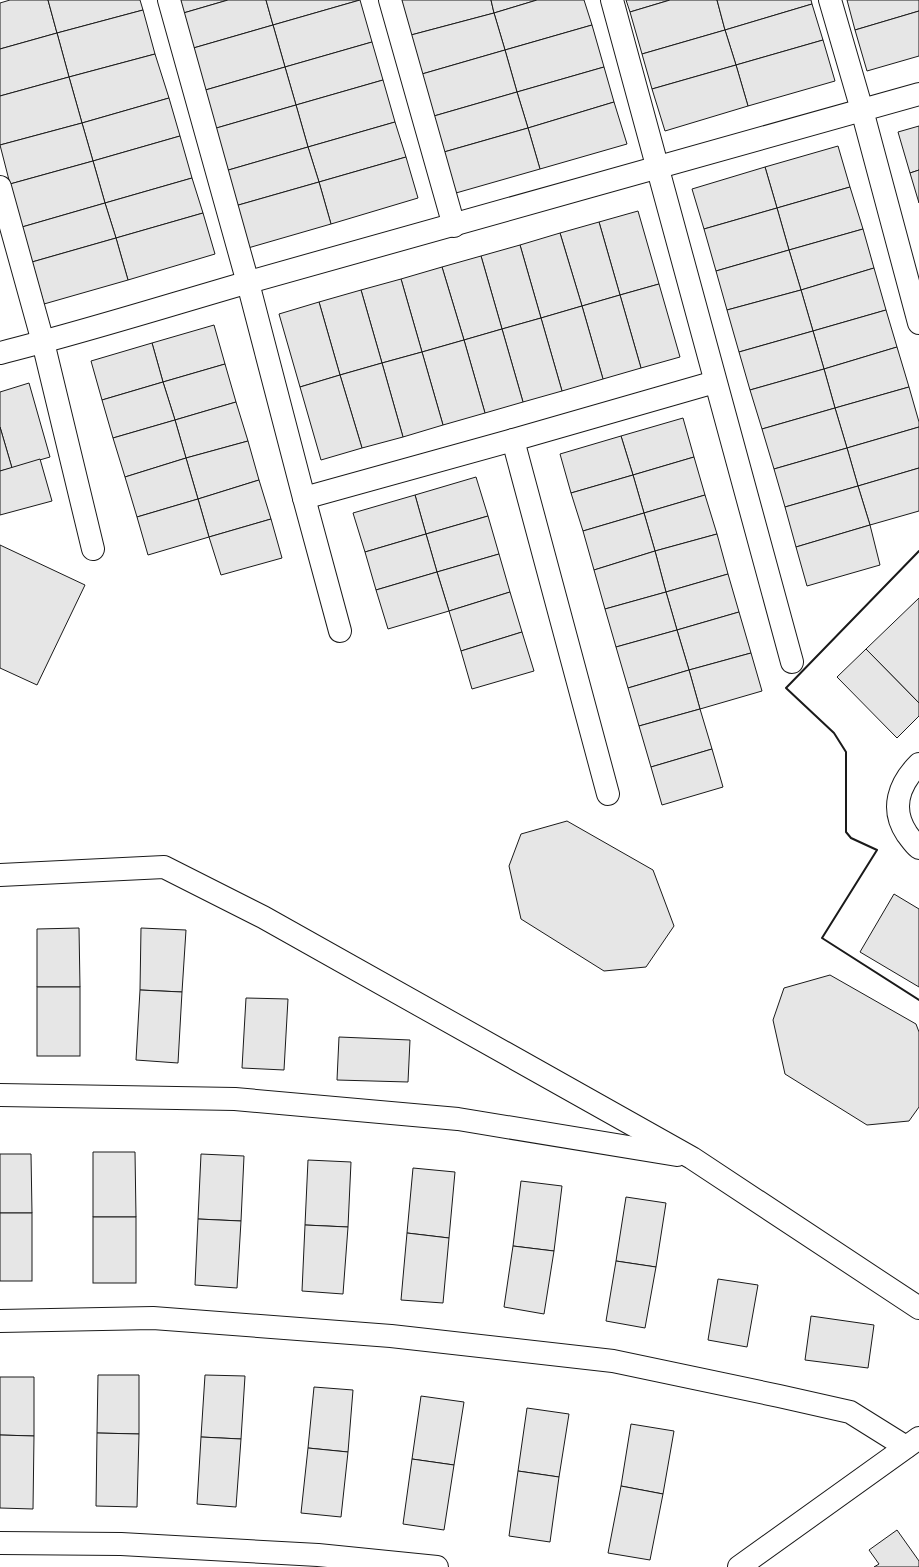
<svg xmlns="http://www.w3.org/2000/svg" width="919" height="1567" font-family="Manrope,sans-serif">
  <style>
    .building { fill: #e6e6e6; stroke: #1a1a1a }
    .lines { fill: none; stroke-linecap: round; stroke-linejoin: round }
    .minor-casing { stroke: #1a1a1a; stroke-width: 24 }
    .minor { stroke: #fff; stroke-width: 22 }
    .wall { stroke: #1a1a1a; stroke-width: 2 }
  </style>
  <rect width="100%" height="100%" fill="#fff"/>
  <!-- building -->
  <g class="building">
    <path d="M10 0H48L57 33 0 49V3Z"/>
    <path d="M48 0H140L143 10 57 33Z"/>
    <path d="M176 0H228L180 14Z"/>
    <path d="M228 0H266L273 25 190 49 180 14Z"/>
    <path d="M266 0H360L273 25Z"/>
    <path d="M360 0 372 42 285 67 273 25Z"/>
    <path d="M401 0H491L494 13 411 35Z"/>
    <path d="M491 0H537L494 13Z"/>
    <path d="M537 0H584L592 25 505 50 494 13Z"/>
    <path d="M626 0H670L630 12Z"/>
    <path d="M670 0H717L725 30 642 54 630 12Z"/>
    <path d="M717 0H811L812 4 725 30Z"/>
    <path d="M847 0H919V11L855 30Z"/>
    <path d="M812 4 823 40 736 65 725 30Z"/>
    <path d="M143 10 155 54 69 77 57 33Z"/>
    <path d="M919 11V56L867 71 855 30Z"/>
    <path d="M494 13 505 50 422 74 411 35Z"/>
    <path d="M273 25 285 67 202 91 190 49Z"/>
    <path d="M592 25 604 67 517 92 505 50Z"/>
    <path d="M725 30 736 65 652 89 642 54Z"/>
    <path d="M57 33 69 77 0 96V49Z"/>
    <path d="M823 40 835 81 748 106 736 65Z"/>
    <path d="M372 42 383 80 296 105 285 67Z"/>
    <path d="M505 50 517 92 434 116 422 74Z"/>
    <path d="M155 54 169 98 82 123 69 77Z"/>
    <path d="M736 65 748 106 665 131 652 89Z"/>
    <path d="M285 67 296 105 213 129 202 91Z"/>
    <path d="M604 67 614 102 528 128 517 92Z"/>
    <path d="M69 77 82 123 0 145V96Z"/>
    <path d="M383 80 395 122 308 147 296 105Z"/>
    <path d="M517 92 528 128 444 152 434 116Z"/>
    <path d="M169 98 180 136 93 161 82 123Z"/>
    <path d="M614 102 627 144 540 169 528 128Z"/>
    <path d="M296 105 308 147 225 171 213 129Z"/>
    <path d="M395 122 406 157 319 182 308 147Z"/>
    <path d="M82 123 93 161 10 184 0 145Z"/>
    <path d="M919 126V170L910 173 898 132Z"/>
    <path d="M528 128 540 169 456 193 444 152Z"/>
    <path d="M180 136 192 178 105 203 93 161Z"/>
    <path d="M838 146 850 187 777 208 765 167Z"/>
    <path d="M308 147 319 182 235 206 225 171Z"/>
    <path d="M406 157 418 198 331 224 319 182Z"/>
    <path d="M93 161 105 203 22 227 10 184Z"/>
    <path d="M765 167 777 208 704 229 692 189Z"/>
    <path d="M919 170V203L910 173Z"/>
    <path d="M192 178 203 213 116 238 105 203Z"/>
    <path d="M319 182 331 224 248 248 235 206Z"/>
    <path d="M850 187 863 229 789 250 777 208Z"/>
    <path d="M105 203 116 238 32 262 22 227Z"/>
    <path d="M777 208 789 250 716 271 704 229Z"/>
    <path d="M638 211 659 284 620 295 599 222Z"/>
    <path d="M203 213 215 254 128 280 116 238Z"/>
    <path d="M599 222 620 295 582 306 560 233Z"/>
    <path d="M863 229 874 268 801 290 789 250Z"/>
    <path d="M560 233 582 306 541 318 520 245Z"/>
    <path d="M116 238 128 280 44 304 32 262Z"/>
    <path d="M520 245 541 318 502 329 481 256Z"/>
    <path d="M789 250 801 290 727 310 716 271Z"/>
    <path d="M481 256 502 329 464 340 442 267Z"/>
    <path d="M442 267 464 340 422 352 401 279Z"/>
    <path d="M874 268 886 310 813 331 801 290Z"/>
    <path d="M401 279 422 352 382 363 361 290Z"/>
    <path d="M659 284 680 357 641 368 620 295Z"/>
    <path d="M361 290 382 363 340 375 319 302Z"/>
    <path d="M801 290 813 331 739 352 727 310Z"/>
    <path d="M620 295 641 368 603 379 582 306Z"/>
    <path d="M319 302 340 375 300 387 279 314Z"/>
    <path d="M582 306 603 379 562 391 541 318Z"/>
    <path d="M886 310 897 347 824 369 813 331Z"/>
    <path d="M541 318 562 391 523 402 502 329Z"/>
    <path d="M214 325 225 364 163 382 152 343Z"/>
    <path d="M502 329 523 402 485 413 464 340Z"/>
    <path d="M813 331 824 369 750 390 739 352Z"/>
    <path d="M464 340 485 413 443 425 422 352Z"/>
    <path d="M152 343 163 382 102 400 91 361Z"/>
    <path d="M897 347 909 387 835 408 824 369Z"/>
    <path d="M422 352 443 425 403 437 382 363Z"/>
    <path d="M382 363 403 437 362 448 340 375Z"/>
    <path d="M225 364 236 402 175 420 163 382Z"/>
    <path d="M824 369 835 408 762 429 750 390Z"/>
    <path d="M340 375 362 448 321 460 300 387Z"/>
    <path d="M163 382 175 420 113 438 102 400Z"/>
    <path d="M29 383 50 457 12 468 0 427V392Z"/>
    <path d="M909 387 919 422V427L847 448 835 408Z"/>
    <path d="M236 402 248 441 186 458 175 420Z"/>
    <path d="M835 408 847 448 774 469 762 429Z"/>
    <path d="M683 418 694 457 633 475 621 436Z"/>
    <path d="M175 420 186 458 125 477 113 438Z"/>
    <path d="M0 427 12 468 0 471Z"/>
    <path d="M919 427V468L858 486 847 448Z"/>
    <path d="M621 436 633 475 571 493 560 454Z"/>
    <path d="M248 441 259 480 198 499 186 458Z"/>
    <path d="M847 448 858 486 785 507 774 469Z"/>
    <path d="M694 457 705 495 644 513 633 475Z"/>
    <path d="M186 458 198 499 137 517 125 477Z"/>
    <path d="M40 459 52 501 0 515V471Z"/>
    <path d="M919 468V511L870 525 858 486Z"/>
    <path d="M633 475 644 513 583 531 571 493Z"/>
    <path d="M476 477 488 516 426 534 415 495Z"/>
    <path d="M259 480 271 519 209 537 198 499Z"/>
    <path d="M858 486 870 525 796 547 785 507Z"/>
    <path d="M415 495 426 534 365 552 353 513Z"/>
    <path d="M705 495 717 534 655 551 644 513Z"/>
    <path d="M198 499 209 537 148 555 137 517Z"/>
    <path d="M644 513 655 551 594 570 583 531Z"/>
    <path d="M488 516 499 554 437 572 426 534Z"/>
    <path d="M271 519 282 558 221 575 209 537Z"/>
    <path d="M870 525 880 565 807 586 796 547Z"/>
    <path d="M426 534 437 572 376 590 365 552Z"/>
    <path d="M717 534 728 574 666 592 655 551Z"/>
    <path d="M0 545 85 585 37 685 0 668Z"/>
    <path d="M655 551 666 592 605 609 594 570Z"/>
    <path d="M499 554 510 592 449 611 437 572Z"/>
    <path d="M437 572 449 611 388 629 376 590Z"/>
    <path d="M728 574 739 612 677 630 666 592Z"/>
    <path d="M510 592 522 632 461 651 449 611Z"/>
    <path d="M666 592 677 630 616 647 605 609Z"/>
    <path d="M919 598V703L866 649Z"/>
    <path d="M739 612 751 653 689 670 677 630Z"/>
    <path d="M677 630 689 670 628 688 616 647Z"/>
    <path d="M522 632 534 671 472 689 461 651Z"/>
    <path d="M866 649 919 703V716L897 738 837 677Z"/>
    <path d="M751 653 762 691 700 709 689 670Z"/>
    <path d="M689 670 700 709 639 726 628 688Z"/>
    <path d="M700 709 712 749 651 767 639 726Z"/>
    <path d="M712 749 723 787 662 805 651 767Z"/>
    <path d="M567 821 653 870 674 926 646 967 604 971 521 919 509 866 521 834Z"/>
    <path d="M894 894 919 909V987L860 952Z"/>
    <path d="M79 928 80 987H37V929Z"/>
    <path d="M141 928 186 930 182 992 140 990Z"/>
    <path d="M830 975 916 1024 919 1032V1107L909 1121 867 1125 785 1074 773 1020 784 988Z"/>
    <rect x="37" y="987" width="43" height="69"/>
    <path d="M140 990 182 992 178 1063 136 1060Z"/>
    <path d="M246 998 288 999 284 1070 242 1068Z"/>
    <path d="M339 1037 410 1040 408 1082 337 1080Z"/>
    <path d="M93 1152H135L136 1217H93Z"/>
    <path d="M0 1154H31L32 1213H0Z"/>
    <path d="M201 1154 244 1156 241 1221 198 1219Z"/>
    <path d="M308 1160 351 1162 348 1227 305 1225Z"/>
    <path d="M413 1168 455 1172 449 1238 407 1233Z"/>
    <path d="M521 1181 562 1186 554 1251 513 1246Z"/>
    <path d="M626 1197 666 1203 656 1267 616 1261Z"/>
    <rect x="0" y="1213" width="32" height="68"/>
    <rect x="93" y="1217" width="43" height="66"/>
    <path d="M198 1219 241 1221 237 1288 195 1285Z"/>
    <path d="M305 1225 348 1227 343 1294 302 1291Z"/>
    <path d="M407 1233 449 1238 443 1303 401 1300Z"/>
    <path d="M513 1246 554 1251 544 1314 504 1307Z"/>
    <path d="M616 1261 656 1267 645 1328 606 1321Z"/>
    <path d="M718 1279 758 1285 747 1347 708 1340Z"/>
    <path d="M811 1316 874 1325 868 1368 805 1360Z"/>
    <path d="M98 1375H139V1434L97 1433Z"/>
    <path d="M205 1375 245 1376 241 1439 201 1437Z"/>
    <path d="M0 1377H34V1436L0 1435Z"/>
    <path d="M314 1387 353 1390 348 1452 308 1448Z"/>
    <path d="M421 1396 464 1402 454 1465 412 1459Z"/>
    <path d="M527 1408 569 1414 559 1477 518 1471Z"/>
    <path d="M631 1424 674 1431 663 1494 621 1486Z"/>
    <path d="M97 1433 139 1434 137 1507 96 1506Z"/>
    <path d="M0 1435 34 1436 33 1509 0 1508Z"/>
    <path d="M201 1437 241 1439 236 1507 197 1504Z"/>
    <path d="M308 1448 348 1452 341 1517 301 1513Z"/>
    <path d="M412 1459 454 1465 444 1530 403 1524Z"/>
    <path d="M518 1471 559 1477 550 1542 509 1536Z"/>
    <path d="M621 1486 663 1494 650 1560 608 1553Z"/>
    <path d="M897 1530 919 1561V1567H874L879 1564 869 1550Z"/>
  </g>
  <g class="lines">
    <!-- minor casing -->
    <g class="minor-casing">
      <g id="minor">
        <path d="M169 0 248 283 304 498 340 631"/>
        <path d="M390 0 454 226"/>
        <path d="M612 0 792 662"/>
        <path d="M830 0 862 110 919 323"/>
        <path d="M0 187 43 342 93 549"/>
        <path d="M0 353C84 332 166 306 249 282 472 219 696 157 919 94"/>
        <path d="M513 440 608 794"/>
        <path d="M304 498 513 440 715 382"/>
        <path d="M919 764C899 784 890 809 907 834 911 839 914 844 919 848"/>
        <path d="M0 875 164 867 263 917 692 1158 919 1308"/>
        <path d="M0 1095 235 1099 458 1119 677 1155"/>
        <path d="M0 1321 153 1318 391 1336 613 1361 779 1396 850 1412 906 1447"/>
        <path d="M0 1543 121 1544 318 1555 437 1567"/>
        <path d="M739 1567 919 1438"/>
      </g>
    </g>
    <!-- minor -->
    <use href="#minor" class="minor"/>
    <!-- wall -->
    <path class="wall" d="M919 551 786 688 834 733 846 752V832L851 838 877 850 822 938 919 1000"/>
  </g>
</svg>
